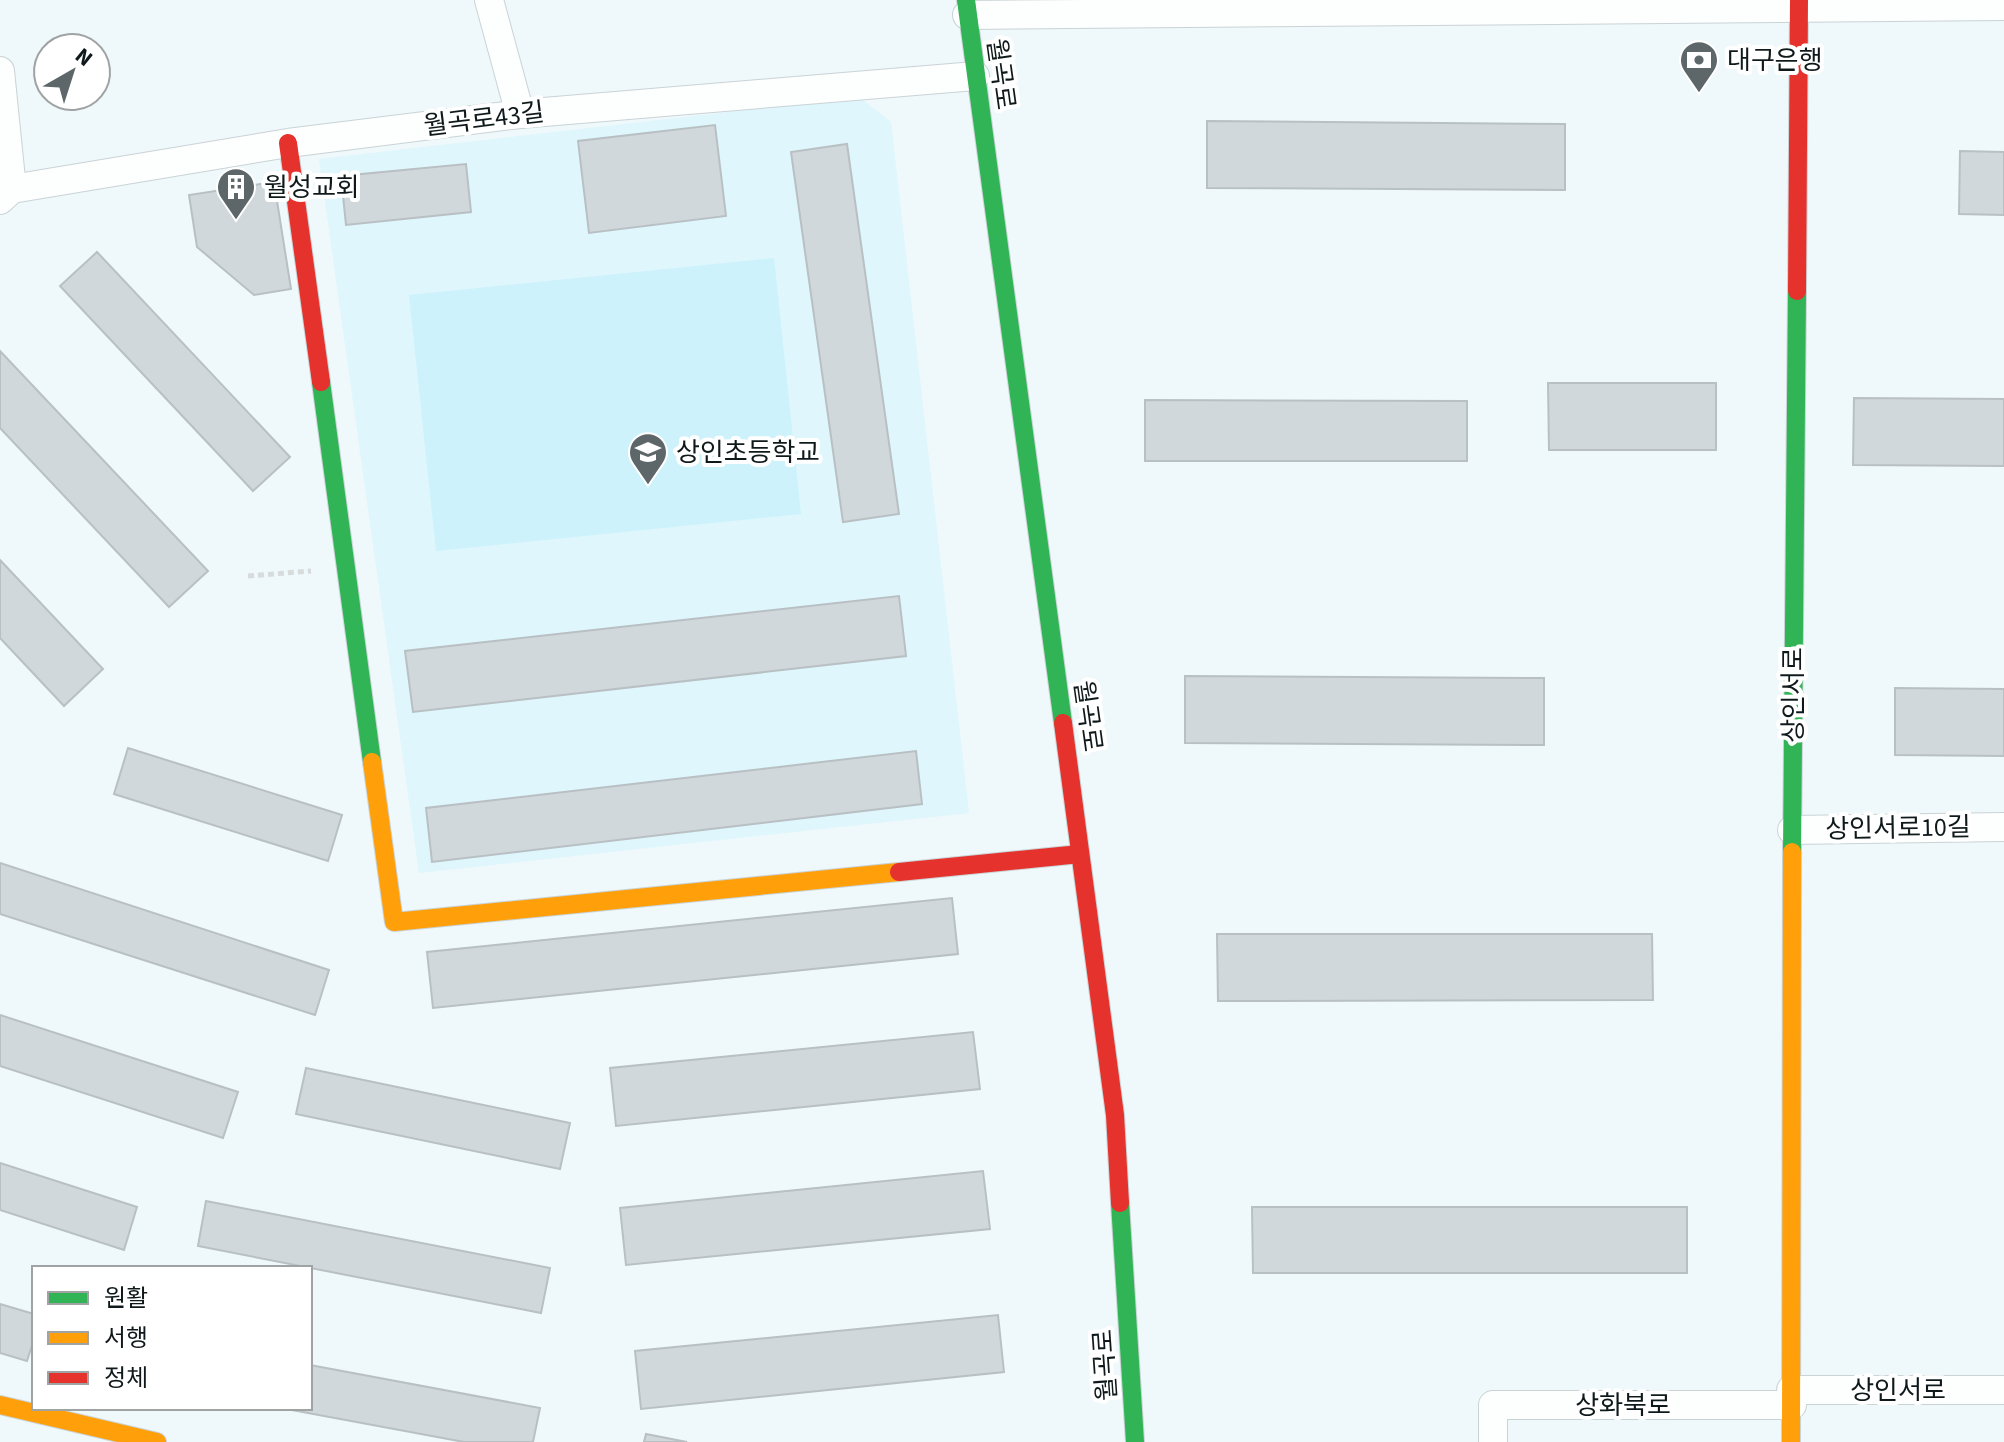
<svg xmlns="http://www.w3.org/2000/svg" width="2004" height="1442" font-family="'Source Sans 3','Noto Sans KR',sans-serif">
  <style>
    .built { fill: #def6fc }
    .green { fill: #cdf2fb }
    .building { fill: #d0d8dc; stroke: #b9c0c4; stroke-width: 2 }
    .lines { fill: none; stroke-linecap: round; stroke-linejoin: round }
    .street-casing { stroke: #cad3d5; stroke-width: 30 }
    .fast-casing { stroke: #cad3d5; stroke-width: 20 }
    .slow-casing { stroke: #cad3d5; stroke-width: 20 }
    .jam-casing { stroke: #cad3d5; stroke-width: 20 }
    .path { stroke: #d8dbdc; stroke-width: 5; stroke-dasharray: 6 4; stroke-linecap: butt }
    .street { stroke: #fdfefe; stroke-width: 28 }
    .fast { stroke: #30b455; stroke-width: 18 }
    .slow { stroke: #ff9f0a; stroke-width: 18 }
    .jam { stroke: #e5322d; stroke-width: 18 }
    .labels { text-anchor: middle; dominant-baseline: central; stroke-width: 8; stroke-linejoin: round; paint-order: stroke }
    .poi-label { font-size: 26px; fill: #0f191b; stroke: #fff; text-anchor: start }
    .street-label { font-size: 26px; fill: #0f191b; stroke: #fff }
  </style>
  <rect width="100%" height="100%" fill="#eff8fa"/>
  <!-- built -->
  <path class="built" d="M859 97 891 122 969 813 419 873 319 159Z"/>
  <!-- green -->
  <path class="green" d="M774 258 801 514 436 551 409 295Z"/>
  <!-- building -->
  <g class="building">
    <path d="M1207 121 1565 124V190L1207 188Z"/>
    <path d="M715 125 726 216 589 233 578 141Z"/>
    <path d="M847 144 899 514 843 522 791 152Z"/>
    <path d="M1960 151 2004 152V215L1959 214Z"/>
    <path d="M466 164 471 212 346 225 341 176Z"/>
    <path d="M274 182 291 289 254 295 197 247 189 195Z"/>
    <path d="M97 252 290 457 253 491 60 286Z"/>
    <path d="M0 351 208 571 169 607 0 428Z"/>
    <path d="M1548 383H1716V450H1549Z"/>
    <path d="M1854 398 2004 399V466L1853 465Z"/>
    <path d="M1145 400 1467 401V461H1145Z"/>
    <path d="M0 560 103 669 64 706 0 638Z"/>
    <path d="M899 596 906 656 413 712 405 651Z"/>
    <path d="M1185 676 1544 678V745L1185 743Z"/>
    <path d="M1895 688 2004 689V756L1895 755Z"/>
    <path d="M128 748 342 815 328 861 114 794Z"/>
    <path d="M916 751 922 804 432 862 426 808Z"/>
    <path d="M0 863 329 970 315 1015 0 914Z"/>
    <path d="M952 898 958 954 433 1008 427 952Z"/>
    <path d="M1217 934H1652L1653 1000 1218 1001Z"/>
    <path d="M0 1015 238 1092 223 1138 0 1066Z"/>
    <path d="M973 1032 980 1089 616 1126 610 1068Z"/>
    <path d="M306 1068 570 1123 560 1169 296 1114Z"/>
    <path d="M0 1163 137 1207 124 1250 0 1210Z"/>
    <path d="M983 1171 990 1229 626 1265 620 1208Z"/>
    <path d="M206 1201 550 1268 541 1313 198 1246Z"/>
    <path d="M1252 1207H1687V1273H1253Z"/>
    <path d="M0 1304 34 1314V1339L27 1361 0 1353Z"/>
    <path d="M998 1315 1004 1372 641 1409 635 1351Z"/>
    <path d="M310 1365 540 1408 533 1442H464L281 1408H310Z"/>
    <path d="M646 1434 687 1442H644Z"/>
  </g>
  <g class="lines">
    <!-- street casing -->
    <g class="street-casing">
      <g id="street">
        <path d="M489 0 520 114"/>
        <path d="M967 15 2004 6"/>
        <path d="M0 71 12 189"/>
        <path d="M0 200 12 189 288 143 520 114 975 76"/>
        <path d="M1792 830 2004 827"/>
        <path d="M1791 1390H2004"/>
        <path d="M1493 1442V1405H1792"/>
      </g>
    </g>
    <!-- fast casing -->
    <g class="fast-casing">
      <g id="fast">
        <path d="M966 0 1063 723"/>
        <path d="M321 382 372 762"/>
        <path d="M1792 852 1797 291"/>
        <path d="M1120 1203 1135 1442"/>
      </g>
    </g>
    <!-- slow casing -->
    <g class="slow-casing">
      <g id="slow">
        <path d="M372 762 394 922 899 872"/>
        <path d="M0 1405 157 1442"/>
        <path d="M1791 1442 1792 852"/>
      </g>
    </g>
    <!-- jam casing -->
    <g class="jam-casing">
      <g id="jam">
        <path d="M288 143 321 382"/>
        <path d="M1797 291 1799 0"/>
        <path d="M1063 723 1115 1115 1120 1203"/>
        <path d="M899 872 1080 854"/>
      </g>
    </g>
    <!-- path -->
    <path class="path" d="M248 576 311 571"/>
    <!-- street -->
    <use href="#street" class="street"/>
    <!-- fast -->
    <use href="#fast" class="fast"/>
    <!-- slow -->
    <use href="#slow" class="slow"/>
    <!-- jam -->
    <use href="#jam" class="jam"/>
  </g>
  <!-- icons -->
  <defs>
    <g id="bank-pin" transform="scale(2)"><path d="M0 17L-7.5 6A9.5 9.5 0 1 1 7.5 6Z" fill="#5d6769" stroke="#fff"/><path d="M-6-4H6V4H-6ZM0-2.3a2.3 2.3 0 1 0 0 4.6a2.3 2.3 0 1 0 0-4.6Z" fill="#fff"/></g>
    <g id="building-pin" transform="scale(2)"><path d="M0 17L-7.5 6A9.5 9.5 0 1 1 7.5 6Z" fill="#5d6769" stroke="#fff"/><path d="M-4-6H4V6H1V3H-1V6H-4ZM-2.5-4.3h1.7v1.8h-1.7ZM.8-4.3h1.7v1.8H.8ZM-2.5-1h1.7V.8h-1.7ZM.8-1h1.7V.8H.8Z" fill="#fff"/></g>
    <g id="school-pin" transform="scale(2)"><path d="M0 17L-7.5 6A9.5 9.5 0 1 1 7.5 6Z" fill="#5d6769" stroke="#fff"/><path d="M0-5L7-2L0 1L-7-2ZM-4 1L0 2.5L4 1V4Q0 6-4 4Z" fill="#fff"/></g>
  </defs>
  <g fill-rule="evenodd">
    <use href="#bank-pin" x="1699" y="60"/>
    <use href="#building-pin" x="236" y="187"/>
    <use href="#school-pin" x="648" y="452"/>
  </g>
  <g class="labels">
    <!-- poi labels -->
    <g class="poi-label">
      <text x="1727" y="60">대구은행</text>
      <text x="264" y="187">월성교회</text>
      <text x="676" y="452">상인초등학교</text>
    </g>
    <!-- street labels -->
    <g class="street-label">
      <text transform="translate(1001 74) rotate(82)">월곡로</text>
      <text transform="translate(484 119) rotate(-7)">월곡로43길</text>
      <text transform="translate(1793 695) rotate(-90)">상인서로</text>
      <text transform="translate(1088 716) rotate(82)">월곡로</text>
      <text transform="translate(1898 828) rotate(-1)">상인서로10길</text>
      <text transform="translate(1105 1365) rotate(-94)">월곡로</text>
      <text x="1898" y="1390">상인서로</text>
      <text x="1623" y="1405">상화북로</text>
    </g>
  </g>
  <!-- legend -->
  <rect x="32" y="1266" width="280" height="144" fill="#ffffff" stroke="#9fa3a4" stroke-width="2"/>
  <rect x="48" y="1292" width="40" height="12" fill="#30b455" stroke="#9fa3a4" stroke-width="2"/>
  <text x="104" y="1306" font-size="24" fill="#0f191b">원활</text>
  <rect x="48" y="1332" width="40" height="12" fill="#ff9f0a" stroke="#9fa3a4" stroke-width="2"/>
  <text x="104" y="1346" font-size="24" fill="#0f191b">서행</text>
  <rect x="48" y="1372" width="40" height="12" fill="#e5322d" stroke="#9fa3a4" stroke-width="2"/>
  <text x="104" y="1386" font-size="24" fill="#0f191b">정체</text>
  <!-- north arrow -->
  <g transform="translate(72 72) rotate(39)"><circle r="38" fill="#ffffff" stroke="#9fa3a4" stroke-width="2"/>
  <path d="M0-6L14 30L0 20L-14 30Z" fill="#5d6769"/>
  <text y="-12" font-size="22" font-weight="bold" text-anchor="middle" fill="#0f191b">N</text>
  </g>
</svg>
